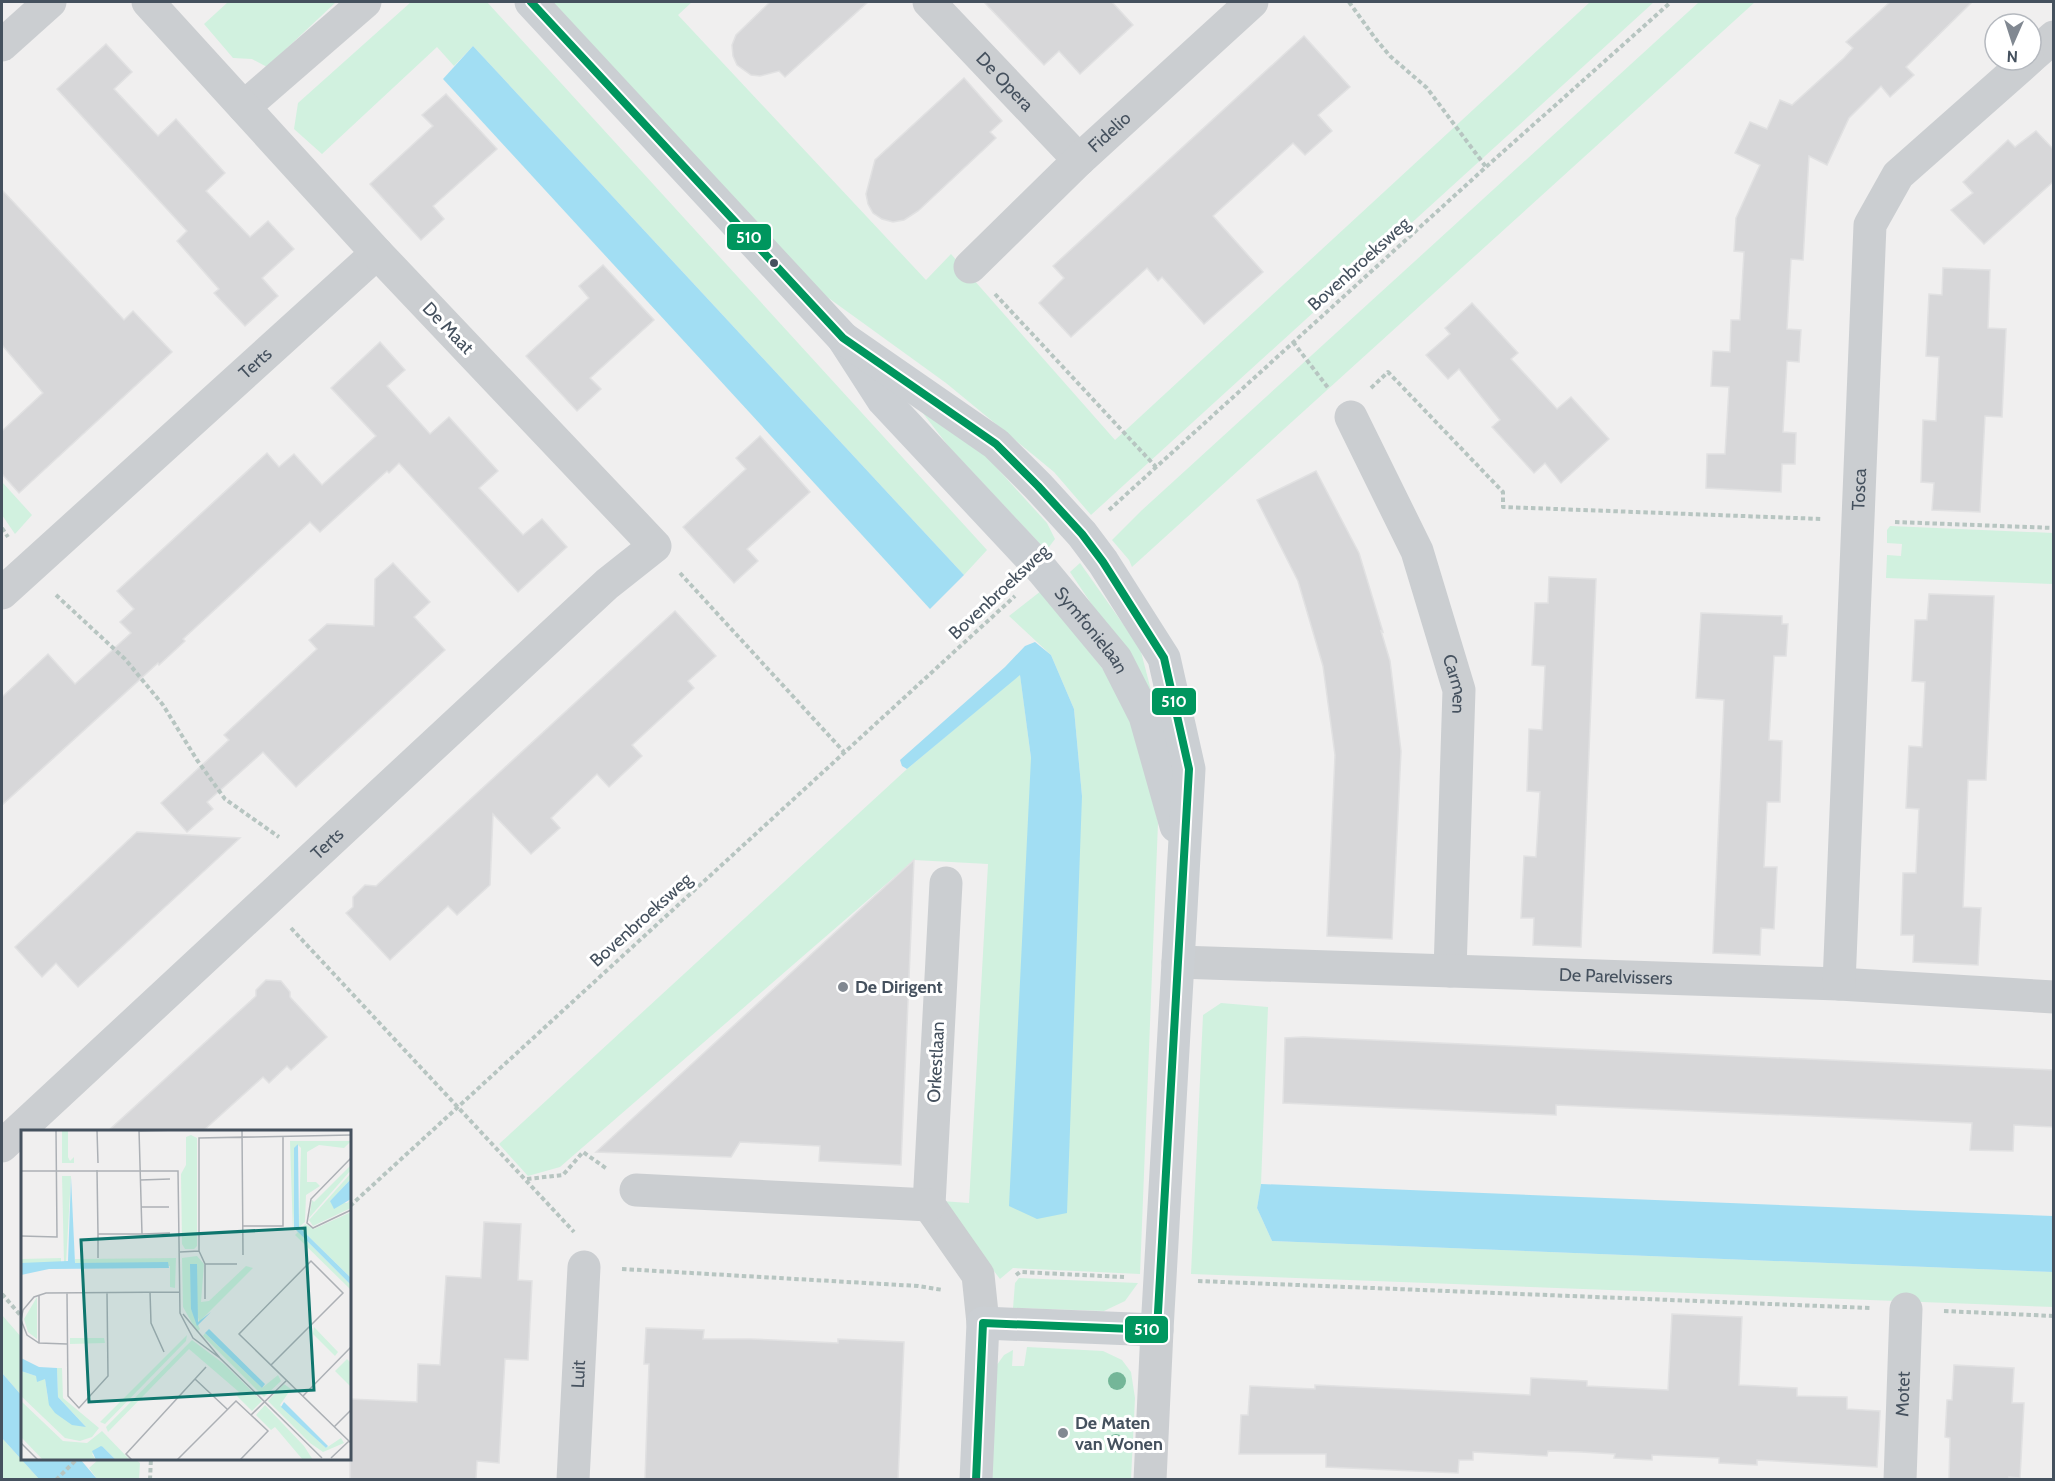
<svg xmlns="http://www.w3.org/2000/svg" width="2055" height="1481" font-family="Cabin,sans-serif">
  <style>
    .green { fill: #d1f1df }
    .water { fill: #a2def3 }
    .building { fill: #d7d7d9; stroke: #e1e1e2; stroke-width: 1.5 }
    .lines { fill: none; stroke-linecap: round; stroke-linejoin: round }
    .path { stroke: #b7c5c1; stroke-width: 4; stroke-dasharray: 4.5 3; stroke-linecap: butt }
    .street { stroke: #cbced1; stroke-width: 33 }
    .secondary { stroke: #cbcfd3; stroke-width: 33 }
    .bus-1-casing { stroke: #fff; stroke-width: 12 }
    .bus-1 { stroke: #00965e; stroke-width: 8 }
    .tree { fill: #74b698 }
    .bus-dot { fill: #45515e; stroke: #fff; stroke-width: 2 }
    .poi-dot { fill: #818891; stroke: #fff; stroke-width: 2 }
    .labels { text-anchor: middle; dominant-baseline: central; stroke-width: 6; stroke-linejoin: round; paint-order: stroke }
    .street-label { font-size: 18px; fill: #45515e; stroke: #fff }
    .poi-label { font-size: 18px; font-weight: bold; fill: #45515e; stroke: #fff; text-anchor: start }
    .inset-road { fill: none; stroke: #acb0b5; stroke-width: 1.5 }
    .view { fill: #0f766e; fill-opacity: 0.15; stroke: #0f766e; stroke-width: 3 }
    .inset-edge { fill: none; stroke: #45515e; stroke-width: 3 }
    .line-badge { stroke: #fff; stroke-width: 2 }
    .badge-label { font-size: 16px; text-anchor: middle; font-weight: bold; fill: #fff }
  </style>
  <rect width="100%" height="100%" fill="#f0efef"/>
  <!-- green -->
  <g class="green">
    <path d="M228 2H336L267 67 252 59 233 58 204 24Z"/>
    <path d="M411 2H487L987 550 964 575 473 46 454 66 437 47 322 154 294 129 298 103Z"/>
    <path d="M551 2H692L678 15 926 280 951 254 1115 440 1590 2H1654L1091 515 1054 472 946 383 805 281Z"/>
    <path d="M1699 2H1755L1132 567 1129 560 1112 540 1141 511Z"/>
    <path d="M915 403 986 456 1047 523 1055 539 1049 547 1042 546 949 447Z"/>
    <path d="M2 482 32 515 15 534 2 515Z"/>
    <path d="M1890 526 2053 533V584L1886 578 1887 555 1901 556 1902 544 1887 543V530Z"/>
    <path d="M1080 563 1140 648 1152 694 1070 572Z"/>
    <path d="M1041 591 1114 683 1141 738 1158 823 1140 1274 1013 1268 1000 1279 941 1201 969 1203 988 864 914 860 560 1167 528 1176 499 1144 907 769 1020 674 1031 758 1082 796 1074 709 1051 655 1009 616Z"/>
    <path d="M1221 1003 1268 1007 1261 1184 1257 1208 1272 1241 2053 1272 2054 1307 1191 1274 1203 1015Z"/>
    <path d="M1019 1278 1138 1283 1125 1301 1104 1311 1013 1308 1015 1283Z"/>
    <path d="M2 1315 22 1338V1396L2 1373Z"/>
    <path d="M1027 1347 1103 1351 1122 1360 1131 1372 1135 1398 1131 1479 992 1480 994 1369 1004 1355 1013 1350 1012 1366H1024Z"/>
    <path d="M2 1438 39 1479H2Z"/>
    <path d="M99 1459H135L140 1463 139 1479H97L89 1468Z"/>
  </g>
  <!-- water -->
  <g class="water">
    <path d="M473 46 964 575 930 609 443 79Z"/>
    <path d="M1035 642 1051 655 1074 709 1082 796 1067 1213 1037 1219 1009 1206 1031 758 1020 675 907 769 902 766 900 760 1005 667 1025 646Z"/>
    <path d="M1261 1184 2053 1216V1272L1272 1241 1257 1208Z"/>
    <path d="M2 1373 22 1396V1458L80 1459 97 1479H39L2 1438Z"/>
  </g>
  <!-- building -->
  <g class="building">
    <path d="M770 2H868L785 77 779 71 760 76 751 75 737 65 733 56 732 45 736 35Z"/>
    <path d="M984 2H1112L1133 25 1080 74 1059 51 1044 65Z"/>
    <path d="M1890 2H1972L1906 67 1914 75 1890 97 1881 86 1849 118 1827 165 1809 156 1803 260 1791 259 1787 329 1801 330 1799 362 1787 361 1783 432 1796 433 1795 464H1782L1781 492 1706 488 1707 454H1725L1729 387 1711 386 1713 351 1730 352 1731 320H1740L1744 252 1734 251 1736 218 1760 165 1735 153 1750 122 1767 129 1780 100 1792 105 1844 58 1853 48 1846 42Z"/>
    <path d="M1304 36 1350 87 1318 115 1332 131 1305 155 1293 143 1213 216 1263 272 1204 324 1162 277 1158 281 1147 268 1071 337 1039 303 1064 278 1053 266Z"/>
    <path d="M106 44 132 72 114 89 158 136 176 119 225 173 206 191 250 237 268 221 294 249 262 278 278 296 245 326 214 293 219 289 177 241 187 231 57 89Z"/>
    <path d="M964 78 1002 121 990 132 996 138 918 211 904 220 893 222 882 219 873 213 868 204 866 194 875 160Z"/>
    <path d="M446 94 497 149 433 206 444 219 421 240 370 184 433 126 422 115Z"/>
    <path d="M2036 131 2054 150V181L1984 244 1951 210 1973 193 1963 182 2008 140 2015 147Z"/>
    <path d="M2 190 124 320 133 311 172 352 19 493 2 474V431L43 393 2 345Z"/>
    <path d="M603 265 654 320 590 378 601 389 577 411 526 356 589 298 579 286Z"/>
    <path d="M1943 268 1990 270 1988 328 2006 329 2002 417 1985 416 1980 512 1932 510 1934 483 1921 482 1923 420 1936 421 1939 357 1926 356 1929 294 1942 295Z"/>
    <path d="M1472 303 1518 353 1511 359 1557 409 1571 397 1609 439 1561 483 1545 463 1534 473 1492 427 1500 420 1459 369 1448 379 1426 355 1450 334 1445 328Z"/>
    <path d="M380 342 405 370 387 386 430 434 449 417 498 471 479 488 523 535 542 519 567 547 518 592 399 463 389 473 387 471 320 532 310 522 183 639 185 641 159 665 158 663 2 805V697L48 654 75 684 131 633 120 622 134 609 117 591 267 453 279 467 294 454 322 485 376 436 331 388Z"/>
    <path d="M760 436 810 492 747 549 758 561 734 583 683 527 746 469 736 458Z"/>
    <path d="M1316 471 1359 553 1383 632 1381 631 1390 661 1401 751 1392 939 1327 936 1335 755 1323 666 1298 581 1257 500Z"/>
    <path d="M393 563 430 602 414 617 445 650 296 787 263 752 207 802 213 809 187 832 161 803 229 740 224 735 317 649 309 640 327 624 374 626 375 579Z"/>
    <path d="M1549 577 1596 579 1581 947 1533 945 1534 918H1521L1524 856 1536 857 1540 792 1527 791 1529 729 1542 730 1545 666 1532 665 1535 603H1548Z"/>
    <path d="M1929 594 1994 596 1986 780H1968L1963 907 1981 908 1978 965 1913 962 1914 935H1901L1903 873H1916L1919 809 1906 808 1909 746 1922 747 1925 682 1912 681 1915 620H1927Z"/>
    <path d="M675 611 716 656 688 681 694 688 632 745 642 756 609 787 597 774 551 818 560 828 531 854 493 814 490 885 457 915 448 906 390 960 346 913 353 907V897L365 885 376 886Z"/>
    <path d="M1701 613 1782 616V624H1788L1786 656H1774L1769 740 1782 741 1780 802H1767L1764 867H1777L1774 929 1761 928 1760 955 1713 953 1724 700 1696 698Z"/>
    <path d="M137 832 240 838 78 987 56 963 42 977 15 947Z"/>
    <path d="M914 860 901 1165 819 1161 820 1146 740 1142 731 1157 596 1152Z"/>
    <path d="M266 980 281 981 290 992V997L327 1037 291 1070 287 1066 269 1083 263 1077 203 1131H108L256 996V990Z"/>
    <path d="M1303 1037 2054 1070V1127L2014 1125 2013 1151 1970 1150 1972 1123 1556 1105V1115L1283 1103 1285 1038Z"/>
    <path d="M484 1222 521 1224 518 1280 532 1281 528 1360 505 1359 499 1463 477 1461 476 1479H350V1399L417 1402 418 1364 440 1365 446 1276 481 1278Z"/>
    <path d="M1672 1314 1742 1317 1739 1385 1797 1388V1396L1847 1397V1409L1880 1411 1877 1467 1757 1460V1465L1719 1463V1458L1652 1455V1460L1614 1458 1615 1454 1581 1452 1548 1451 1547 1456 1473 1452V1460H1459L1458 1473 1326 1467V1454H1239L1241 1415H1248L1250 1386 1315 1389V1385L1530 1395 1531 1378 1587 1381V1386L1668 1390Z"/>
    <path d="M646 1328 704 1330 703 1339H751L838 1343V1339L904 1342 898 1479H645L649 1364H644Z"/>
    <path d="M1954 1365 2014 1368 2012 1403H2024L2020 1478 2009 1477V1479H1949L1950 1438 1945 1437 1947 1400H1952Z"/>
  </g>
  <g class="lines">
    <!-- path -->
    <g class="path">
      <path d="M1349 2 1375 38 1390 56 1427 88 1486 167"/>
      <path d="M995 294 1156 467"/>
      <path d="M1293 342 1329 389"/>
      <path d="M1371 388 1388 372 1503 492V507L1822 519"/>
      <path d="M1109 510 1486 167 1671 2"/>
      <path d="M1895 522 2054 528"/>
      <path d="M2 528 8 537"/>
      <path d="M680 573 844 752"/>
      <path d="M56 595 125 659 163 705 197 760 225 799 279 837"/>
      <path d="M291 928 574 1232"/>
      <path d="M527 1179 563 1175 583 1152 607 1169"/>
      <path d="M350 1206 1015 596"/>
      <path d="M622 1269 918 1286 943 1290"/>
      <path d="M1016 1275 1020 1272 1124 1277"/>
      <path d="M1198 1281 1870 1308"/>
      <path d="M2 1294 22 1317"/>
      <path d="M1944 1311 2054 1316"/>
      <path d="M56 1480 78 1458"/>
      <path d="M150 1480 151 1458"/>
    </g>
    <!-- street -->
    <g class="street">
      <path id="s1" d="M929 2 1079 160"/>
      <path d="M2 45 50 2"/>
      <path d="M2031 57 2054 37"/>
      <path d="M244 107 365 2"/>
      <path id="s2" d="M970 267 1079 160 1252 2"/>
      <path id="s3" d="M1351 417 1417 551 1459 690 1450 971"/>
      <path id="s4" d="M2 593 377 253"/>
      <path d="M946 883 929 1205 978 1275 983 1323"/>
      <path id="s5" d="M1178 962 1839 984 2054 997"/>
      <path id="s6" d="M1839 984 1870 225 1898 175 2028 60"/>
      <path id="s7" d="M2 1146 607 584 655 546 377 253 148 2"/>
      <path d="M636 1190 929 1205"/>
      <path id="s8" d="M573 1480 584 1267"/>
      <path d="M1150 1480 1157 1330"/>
      <path id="s9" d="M1900 1480 1906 1309"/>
    </g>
    <!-- secondary -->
    <g class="secondary">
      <path id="s10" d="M531 2 843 338 883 400 1043 571 1116 659 1145 716 1176 826"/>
      <path d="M843 338 996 444 1038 486 1082 534 1103 562 1164 658 1189 769 1157 1330 983 1323 976 1480"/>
    </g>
    <!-- bus-1 casing -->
    <g class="bus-1-casing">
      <path id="bus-1" d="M531 2 843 338 996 444 1038 486 1082 534 1103 562 1164 658 1189 769 1157 1330 983 1323 976 1480"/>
    </g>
    <!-- bus-1 -->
    <use href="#bus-1" class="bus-1"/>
  </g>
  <!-- trees -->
  <g class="tree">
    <circle cx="1117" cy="1381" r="9"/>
    <circle cx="1116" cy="1443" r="9"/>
  </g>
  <!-- markers -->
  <circle class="bus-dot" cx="774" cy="263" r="5"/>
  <g class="poi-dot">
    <circle cx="843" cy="987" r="6"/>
    <circle cx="1063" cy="1433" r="6"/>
  </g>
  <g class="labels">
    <!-- street labels -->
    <g class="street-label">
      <text stroke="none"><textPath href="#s1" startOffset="110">De Opera</textPath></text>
      <text stroke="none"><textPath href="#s2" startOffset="194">Fidelio</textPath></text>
      <text transform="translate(1359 264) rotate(-42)">Bovenbroeksweg</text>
      <text transform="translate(448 328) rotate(46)">De Maat</text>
      <text stroke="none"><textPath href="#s4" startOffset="342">Terts</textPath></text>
      <text stroke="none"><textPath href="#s6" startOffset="495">Tosca</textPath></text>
      <text transform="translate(999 592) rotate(-43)">Bovenbroeksweg</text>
      <text stroke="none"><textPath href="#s10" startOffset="843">Symfonielaan</textPath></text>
      <text stroke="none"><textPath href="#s3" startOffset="288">Carmen</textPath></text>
      <text stroke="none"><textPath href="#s7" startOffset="444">Terts</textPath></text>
      <text transform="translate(641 920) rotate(-42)">Bovenbroeksweg</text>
      <text stroke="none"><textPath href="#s5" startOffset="438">De Parelvissers</textPath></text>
      <text transform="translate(936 1062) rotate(-87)">Orkestlaan</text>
      <text stroke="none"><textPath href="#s8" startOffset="106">Luit</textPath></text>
      <text stroke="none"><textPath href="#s9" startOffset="86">Motet</textPath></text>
    </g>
    <!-- poi labels -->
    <g class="poi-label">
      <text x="855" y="987">De Dirigent</text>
      <text x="1075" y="1423">De Maten<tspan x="1075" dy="21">van Wonen</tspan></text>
    </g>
  </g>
  <!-- overview -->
  <g transform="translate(21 1130)">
    <rect width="330" height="330" fill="#f0efef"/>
    <path d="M41 0H47V27L49 31 53 27V33H41ZM170 5 176 8V116L173 119H164L161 114 160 44 165 35V7ZM269 11H330L323 18 298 15 286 22V52H295L299 56 285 65 284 92 278 97 280 18 276 14 272 103ZM330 35V40L288 88 291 70 293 72ZM330 43V49L309 71 326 73 330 69V78L292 96 288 90ZM41 46H50L45 133H43ZM330 82V148L280 99 284 94 293 99ZM277 102 330 155V160L274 105ZM176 126 183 134 180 172 188 171 225 136 232 138 178 192 176 183 170 179 179 199 176 202 162 177 161 128ZM40 128V133H0V129ZM155 128 154 158 149 157V136L54 133V129ZM16 167V209L7 202 3 189ZM293 197 317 222 314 226 292 204ZM184 203 241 258 257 245 260 251 243 267 182 206ZM166 205 165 211 84 294 79 292ZM49 208H83L84 213 49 214ZM171 210 203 234 241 271 231 281 216 266 218 262 168 219 87 302 85 297ZM326 229 330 233V257L314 241ZM36 238H41L42 268 78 298 71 307 59 311 44 308 0 266V241L24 249 27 269 65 297 37 267ZM263 254 270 259 259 275 305 318 320 308 323 313 302 322 289 313 247 271ZM0 271 42 311 66 313 81 301 109 330H95L82 317 71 324 75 330H22L0 307ZM244 275 283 316 292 330H282L254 297 250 300 235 285Z" fill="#d1f1df"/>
    <path d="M277 14 278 97 330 148V155L273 98V18ZM50 47 54 133 147 132 148 138 28 139 0 145V133L47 131ZM330 49V69L313 79 309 71ZM169 134H176L177 192 190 182 176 196 170 179ZM188 199 244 254 241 258 184 203ZM0 228 18 237 36 238 37 267 65 297 51 295 34 283 28 275 24 249 16 252 15 246 0 241ZM263 272 307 316 305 318 260 277ZM80 316 82 317 95 330H75L71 321Z" fill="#a2def3"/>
    <path class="inset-road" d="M76 0 77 33M221 0 222 125M118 1 157 0M330 28 290 69 286 93 292 98 330 80M76 40 77 104H121L118 0M0 41H157L159 183 172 208 199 228M119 50 149 49M120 77H148M222 96H262V6M77 104V128M121 104 149 103M0 106 36 107 35 0M178 121 184 134V169M159 122 178 121V8L330 5M184 134H216M129 162 130 193 143 222M46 163 47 266 58 278 87 246 86 163M18 165V213M162 184 199 228 301 328M46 214 18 213 6 205 0 190 2 180 13 167 25 163 159 162M250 235 322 163 290 131 218 204 330 313M174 249 206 279M282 266 330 217M230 285 266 250M313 297 330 280M0 313 17 330M310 328 328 311M111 330 105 324 185 237M156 330 215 271 247 301 219 330"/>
    <path class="view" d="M284 98 293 260 68 272 60 110Z"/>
    <rect width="330" height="330" class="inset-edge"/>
  </g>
  <g class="line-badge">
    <rect x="726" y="223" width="46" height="28" rx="6" fill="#00965e"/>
    <rect x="1151" y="687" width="46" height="29" rx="6" fill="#00965e"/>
    <rect x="1124" y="1315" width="45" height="29" rx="6" fill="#00965e"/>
  </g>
  <g class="badge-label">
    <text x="749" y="243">510</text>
    <text x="1174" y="707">510</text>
    <text x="1147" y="1335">510</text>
  </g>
  <!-- border -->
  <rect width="2055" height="1481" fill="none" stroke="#45515e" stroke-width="6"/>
  <!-- north arrow -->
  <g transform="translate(2013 42) rotate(183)"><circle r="28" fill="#ffffff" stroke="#b5b9bf" stroke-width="1.5"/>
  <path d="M0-4.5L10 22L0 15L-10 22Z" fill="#818891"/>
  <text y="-9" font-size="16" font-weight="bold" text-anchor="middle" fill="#45515e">N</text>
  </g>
</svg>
